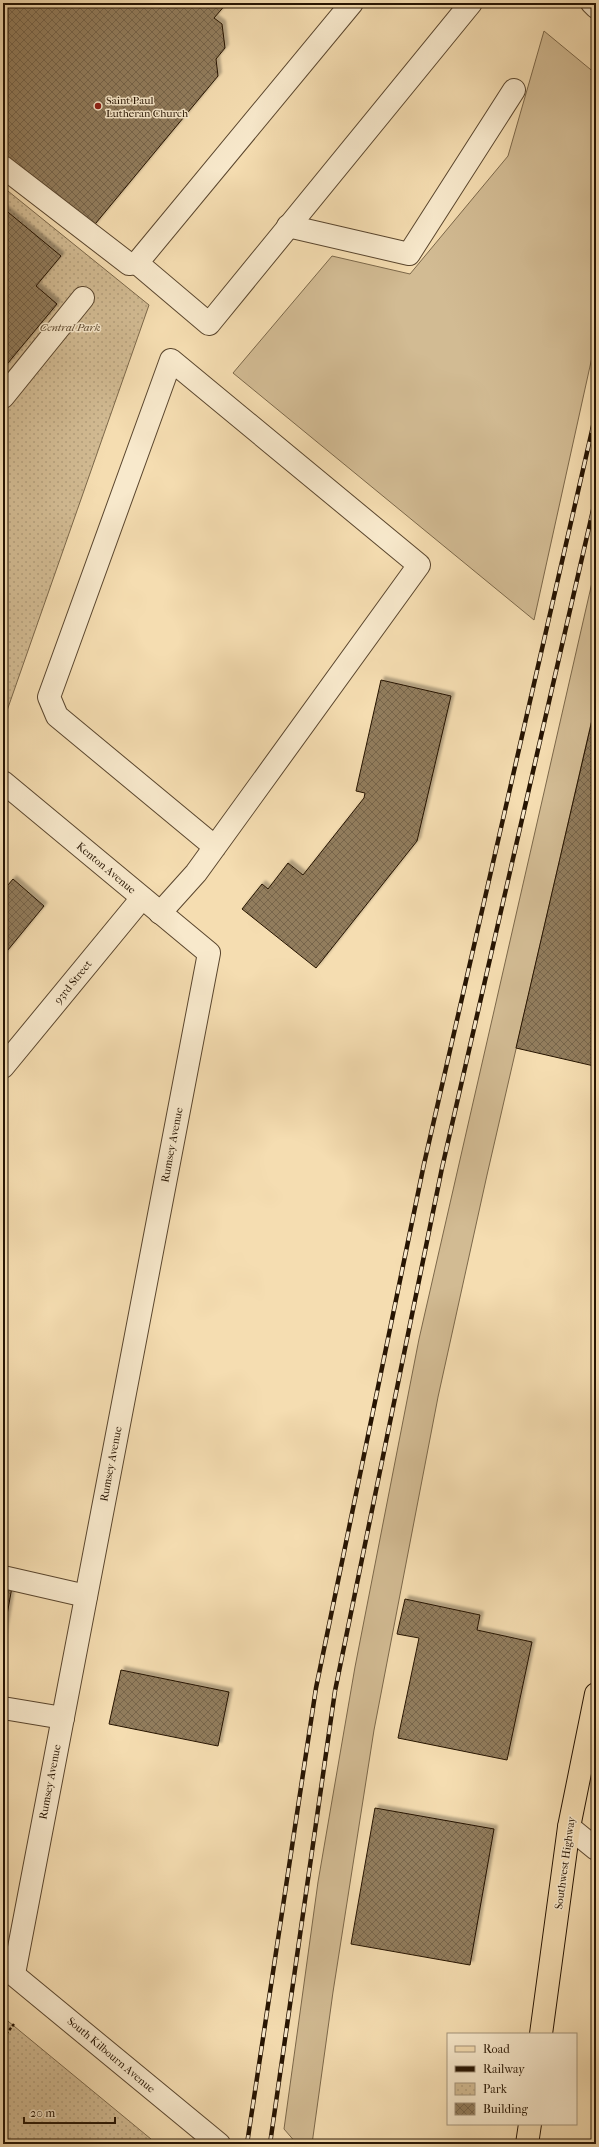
<svg xmlns="http://www.w3.org/2000/svg" width="599" height="2147" font-family="'IM FELL French Canon',serif">
  <style>
    .grass { fill: #d2bb93; stroke: #7c684a }
    .park { fill: url(#park-dots); stroke: #7c684a }
    .building { fill: url(#building-cross-hatch); stroke: #261402; filter: url(#shadow) }
    .lines { fill: none; stroke-linecap: round; stroke-linejoin: round }
    .minor-casing { stroke: #5a462e; stroke-width: 24 }
    .major-casing { stroke: #261402; stroke-width: 24 }
    .path { stroke: #261402; stroke-width: 2.5; stroke-dasharray: 3 2; stroke-linecap: butt }
    .minor { stroke: #f8e9cc; stroke-width: 22 }
    .major { stroke: #f5ddb1; stroke-width: 22 }
    .rail-casing { stroke: #261402; stroke-width: 4.5 }
    .rail { stroke: #f8e9cc; stroke-width: 3; stroke-dasharray: 9; stroke-linecap: butt }
    .poi-dot { fill: #8f2418; stroke: #f8e9cc; stroke-width: 1.5 }
    .labels { text-anchor: middle; dominant-baseline: central; stroke-width: 3; stroke-linejoin: round; paint-order: stroke }
    .poi-label { font-size: 11px; fill: #261402; stroke: #f8e9cc; text-anchor: start }
    .park-label { font-size: 11px; font-style: italic; fill: #624e35; stroke: #f8e9cc }
    .street-label { font-size: 11px; fill: #261402; stroke: #f8e9cc }
  </style>
  <defs>
    <pattern id="park-dots" width="8" height="8" patternUnits="userSpaceOnUse"><rect width="8" height="8" fill="#d2bb93"/><path d="M2 2h.1M6 6h.1" fill="none" stroke="#b4a07d" stroke-width="1.8" stroke-linecap="round"/></pattern>
    <pattern id="building-cross-hatch" width="8" height="8" patternUnits="userSpaceOnUse"><rect width="8" height="8" fill="#927d5d"/><path d="M0 0l8 8M0 8l8-8" fill="none" stroke="#77654b"/></pattern>
    <filter id="shadow"><feDropShadow dx="3.5" dy="-3.5" stdDeviation="1" flood-color="#0004"/></filter>
  </defs>
  <rect width="100%" height="100%" fill="#f5ddb1"/>
  <filter id="stains"><feTurbulence type="fractalNoise" baseFrequency=".005" numOctaves="4"/><feColorMatrix values="0 0 0 0 .2 0 0 0 0 .09 0 0 0 0 .02 0 0 0 .5 -.17"/></filter>
  <radialGradient id="worn" r=".72"><stop offset=".6" stop-color="#630" stop-opacity="0"/><stop offset="1" stop-color="#630" stop-opacity=".3"/></radialGradient>
  <!-- grass -->
  <g class="grass">
    <path d="M544 31 596 74V339L534 620 233 373 332 256 410 274 508 156Z"/>
    <path d="M596 565V702L487 1175 438 1397 374 1730 333 1992 312 2144H297L284 2129 318 1882 355 1667 419 1339Z"/>
  </g>
  <!-- park -->
  <g class="park">
    <path d="M3 187 149 305 3 722Z"/>
    <path d="M3 2017 157 2144H3Z"/>
  </g>
  <!-- building -->
  <g class="building">
    <path d="M3 3H227L214 18 222 24 225 48 216 59 218 76 91 229 3 156Z"/>
    <path d="M3 208 61 256 36 286 57 304 3 369Z"/>
    <path d="M381 680 451 696 417 841 316 968 242 909 262 884 268 889 288 863 303 875 364 798 365 793 356 791Z"/>
    <path d="M596 703V1056L594 1066 516 1048Z"/>
    <path d="M13 879 44 906 3 956V891Z"/>
    <path d="M3 1585 12 1587 3 1637Z"/>
    <path d="M405 1599 480 1615 477 1630 532 1642 507 1760 398 1738 419 1638 397 1634Z"/>
    <path d="M121 1670 229 1692 218 1746 109 1724Z"/>
    <path d="M375 1808 494 1829 470 1965 351 1944Z"/>
  </g>
  <g class="lines">
    <!-- minor casing -->
    <g class="minor-casing">
      <g id="minor">
        <path d="M352 3 137 263 209 324 471 3"/>
        <path d="M592 3 596 7"/>
        <path d="M3 167 129 264 137 263"/>
        <path d="M288 226 409 254 514 90"/>
        <path d="M3 397 83 298"/>
        <path d="M3 782 209 953 14 1974"/>
        <path d="M160 913 196 873 419 565 171 360 49 697 57 716 215 847"/>
        <path d="M3 1067 142 898"/>
        <path d="M3 1577 86 1596"/>
        <path d="M3 1708 63 1718"/>
        <path d="M569 1827 596 1849"/>
        <path d="M3 1966 219 2144"/>
      </g>
    </g>
    <!-- major casing -->
    <g class="major-casing">
      <g id="major">
        <path d="M541 2034 569 1827 596 1694"/>
        <path d="M527 2144 530 2124"/>
      </g>
    </g>
    <!-- path -->
    <path class="path" d="M3 2038 14 2024"/>
    <!-- minor -->
    <use href="#minor" class="minor"/>
    <!-- major -->
    <use href="#major" class="major"/>
    <!-- rail casing -->
    <g class="rail-casing">
      <g id="rail">
        <path d="M247 2144 316 1688 424 1164 596 413"/>
        <path d="M270 2144 335 1691 442 1168 596 497"/>
      </g>
    </g>
    <!-- rail -->
    <use href="#rail" class="rail"/>
  </g>
  <!-- markers -->
  <circle class="poi-dot" cx="98" cy="106" r="4"/>
  <g class="labels">
    <!-- poi labels -->
    <g class="poi-label">
      <text x="106" y="100">Saint Paul<tspan x="106" dy="13">Lutheran Church</tspan></text>
    </g>
    <!-- park labels -->
    <g class="park-label">
      <text x="70" y="327">Central Park</text>
    </g>
    <!-- street labels -->
    <g class="street-label">
      <text transform="translate(106 868) rotate(40)">Kenton Avenue</text>
      <text transform="translate(73 982) rotate(-51)">93rd Street</text>
      <text transform="translate(172 1145) rotate(-79)">Rumsey Avenue</text>
      <text transform="translate(111 1464) rotate(-79)">Rumsey Avenue</text>
      <text transform="translate(50 1782) rotate(-79)">Rumsey Avenue</text>
      <text transform="translate(565 1863) rotate(-82)">Southwest Highway</text>
      <text transform="translate(111 2055) rotate(40)">South Kilbourn Avenue</text>
    </g>
  </g>
  <!-- margin -->
  <rect width="599" height="2147" fill="none" stroke="#f5ddb1" stroke-width="16"/>
  <rect x="4" y="4" width="591" height="2139" fill="none" stroke="#261402" stroke-width="2"/>
  <rect x="8" y="8" width="583" height="2131" fill="none" stroke="#261402"/>
  <!-- legend -->
  <rect x="447" y="2033" width="130" height="92" fill="#f8e9cc" stroke="#a4947b"/>
  <rect x="455" y="2046" width="20" height="6" fill="#f5ddb1" stroke="#a4947b"/>
  <text x="483" y="2053" font-size="12" fill="#261402">Road</text>
  <rect x="455" y="2066" width="20" height="6" fill="#261402" stroke="#a4947b"/>
  <text x="483" y="2073" font-size="12" fill="#261402">Railway</text>
  <rect x="455" y="2083" width="20" height="12" fill="url(#park-dots)" stroke="#a4947b"/>
  <text x="483" y="2093" font-size="12" fill="#261402">Park</text>
  <rect x="455" y="2103" width="20" height="12" fill="url(#building-cross-hatch)" stroke="#a4947b"/>
  <text x="483" y="2113" font-size="12" fill="#261402">Building</text>
  <!-- scale -->
  <path d="M24 2117v6h91v-6" fill="none" stroke="#261402" stroke-width="2"/>
  <text x="30" y="2117" font-size="12" fill="#261402" stroke="#f8e9cc" stroke-width="3" paint-order="stroke">20 m</text>
  <rect width="100%" height="100%" filter="url(#stains)"/>
  <rect width="100%" height="100%" fill="url(#worn)"/>
</svg>
